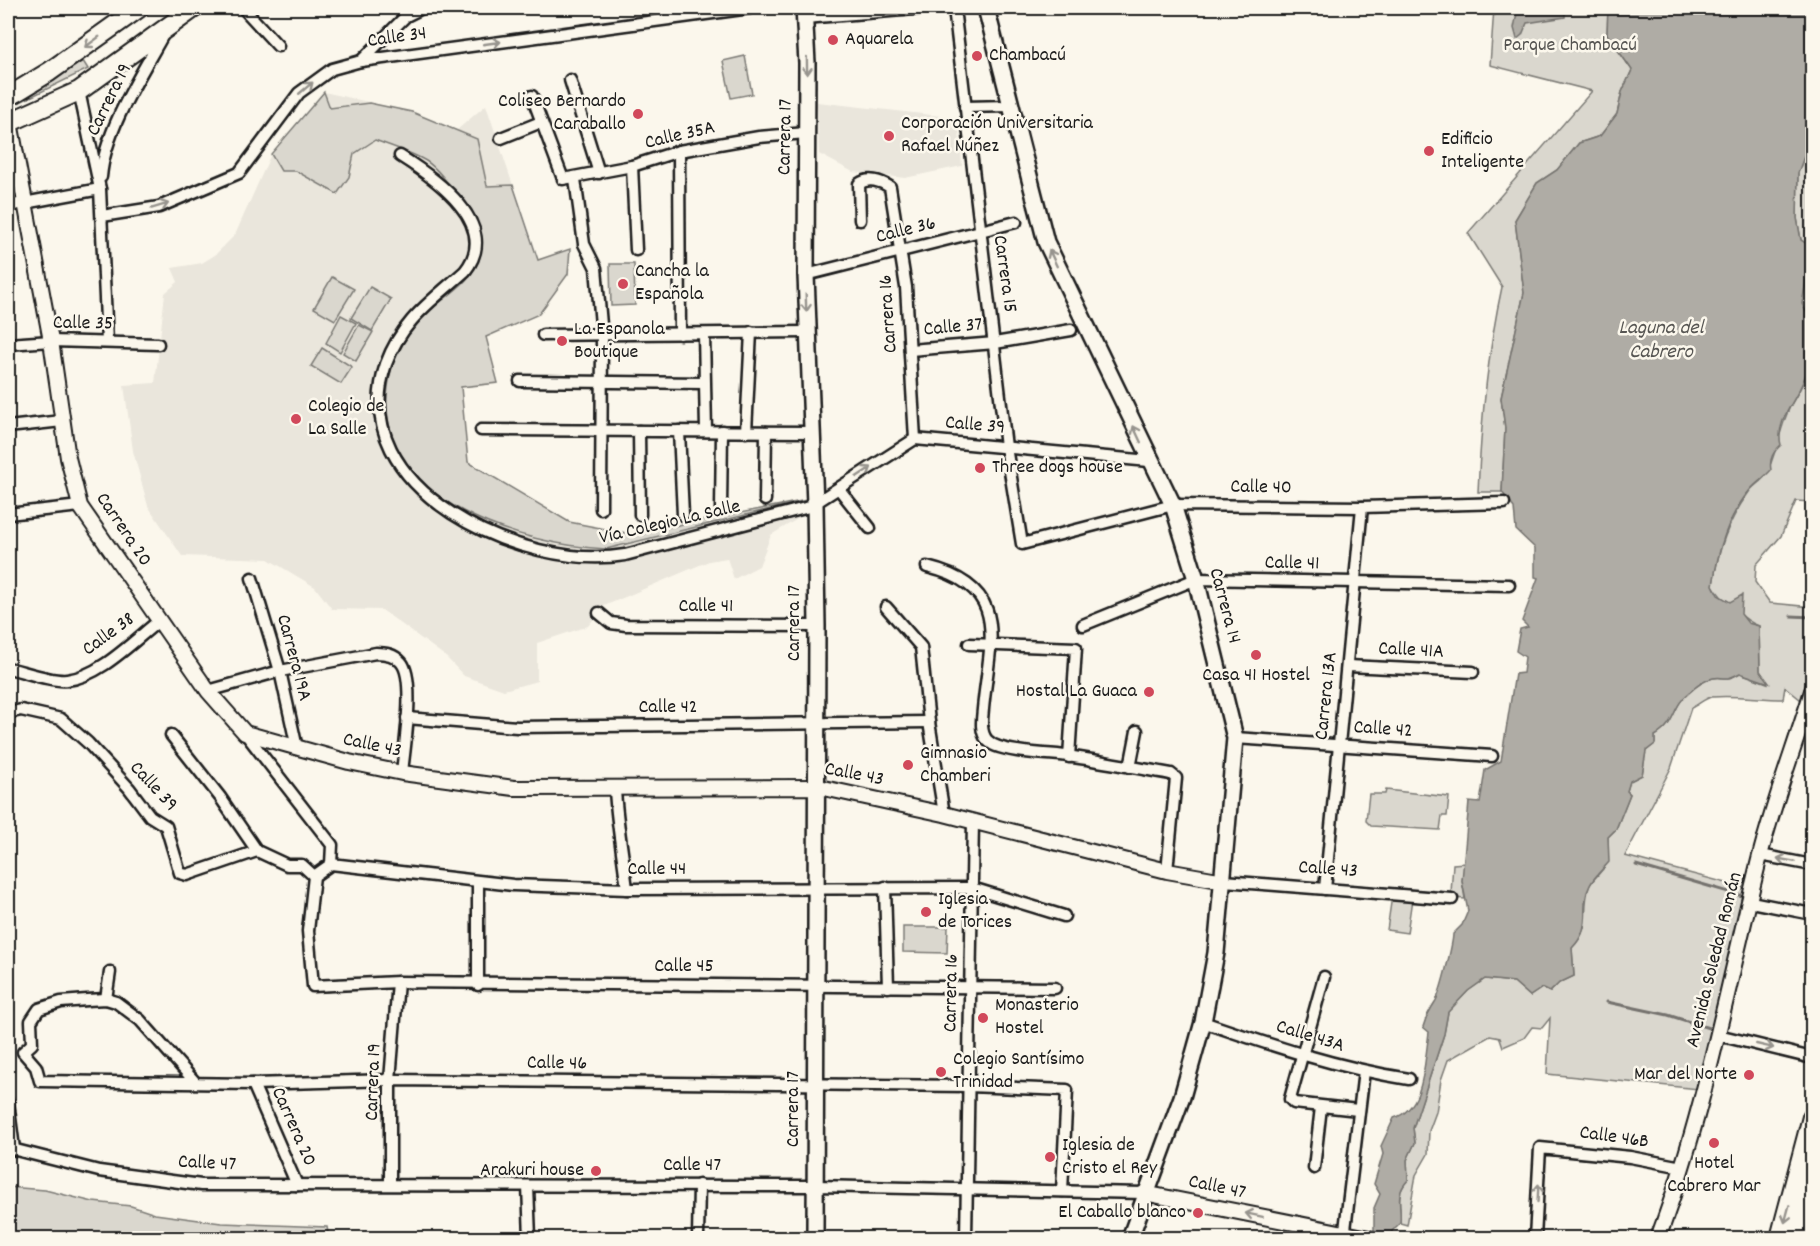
<svg xmlns="http://www.w3.org/2000/svg" width="1820" height="1246" font-family="Dekko,sans-serif">
  <style>
    .built { fill: #eae6dc }
    .green { fill: #dad7ce; stroke: #7b7a75; stroke-width: 1.5 }
    .water { fill: #afaca5; stroke: #74726e; stroke-width: 1.5 }
    .lines { fill: none; stroke-linecap: round; stroke-linejoin: round }
    .stream { stroke: #74726e; stroke-width: 3 }
    .minor-casing { stroke: #1c1c1c; stroke-width: 15 }
    .tertiary-casing { stroke: #1c1c1c; stroke-width: 18 }
    .secondary-casing { stroke: #1c1c1c; stroke-width: 20 }
    .trunk-casing { stroke: #1c1c1c; stroke-width: 22 }
    .minor { stroke: #fbf7ec; stroke-width: 10 }
    .tertiary { stroke: #fbf7ec; stroke-width: 14 }
    .secondary { stroke: #fbf7ec; stroke-width: 15 }
    .trunk { stroke: #fbf7ec; stroke-width: 18 }
    .oneway { stroke: #97948e }
    .poi-dot { fill: #d1495b; stroke: #fbf7ec; stroke-width: 2 }
    .labels { text-anchor: middle; dominant-baseline: central; stroke-width: 5; stroke-linejoin: round; paint-order: stroke }
    .street-label { font-size: 20px; fill: #1c1c1c; stroke: #fbf7ec }
    .poi-label { font-size: 20px; fill: #1c1c1c; stroke: #fbf7ec; text-anchor: start }
    .park-label { font-size: 20px; fill: #555451; stroke: #fbf7ec }
    .water-label { font-size: 21px; font-style: italic; fill: #575653; stroke: #fbf7ec }
  </style>
  <rect width="100%" height="100%" fill="#fbf7ec"/>
  <filter id="ink" filterUnits="userSpaceOnUse"><feTurbulence type="fractalNoise" baseFrequency=".0167" numOctaves="2"/><feDisplacementMap in="SourceGraphic" scale="12" xChannelSelector="R" yChannelSelector="G"/><feConvolveMatrix kernelMatrix="1 2 1 2 8 2 1 2 1" color-interpolation-filters="sRGB"/></filter>
  <g filter="url(#ink)">
    <!-- built -->
    <g class="built">
      <path d="M324 92 412 112 457 130 486 105 538 260 570 249 568 274 539 314 486 337 498 383 461 387 468 462 569 522 632 534 801 502 799 518 771 535 759 566 734 579 727 558 709 561 604 606 588 626 537 643V681L504 690 464 676 445 656 382 610 332 609 315 587 268 559 182 556 148 506 133 451 124 385 155 383 165 293 178 282 172 268 202 263 215 255 235 235 271 154Z"/>
      <path d="M817 102 958 118 962 166 905 178 853 172 819 154Z"/>
    </g>
    <!-- green -->
    <g class="green">
      <path d="M1494 8H1608L1607 35 1632 70 1622 92 1617 114 1600 136 1579 143 1557 170 1537 183 1515 220 1524 293 1501 398 1505 428 1502 492H1478C1481 423 1487 355 1502 287L1468 233 1592 91 1490 65Z"/>
      <path d="M745 56 752 94 731 98 723 61Z"/>
      <path d="M83 61 88 69 10 107 9 104Z"/>
      <path d="M324 92 330 108 369 103 412 112 477 139 487 186 513 185 538 260 570 249 568 274 539 314 486 337 498 383 461 387 468 462 569 522 632 534 807 500 606 549C521 545 381 502 387 396 389 373 396 346 411 328 430 303 475 287 481 252 485 230 444 172 426 161 411 152 392 147 375 140L354 154 349 177 337 194 296 171H281L271 154Z"/>
      <path d="M1812 103V335L1810 319 1802 304 1811 248 1801 240 1797 218 1798 173 1806 151Z"/>
      <path d="M610 264H634L635 305 611 306Z"/>
      <path d="M332 277 354 289 335 320 314 308Z"/>
      <path d="M370 287 391 299 372 331 351 318Z"/>
      <path d="M341 315 356 323 340 352 326 343Z"/>
      <path d="M359 325 373 332 356 361 343 353Z"/>
      <path d="M322 348 352 367 341 384 311 366Z"/>
      <path d="M1807 370 1812 371V502L1796 501 1781 536 1756 565 1755 582 1770 603 1812 607V662L1801 700 1785 687 1783 699C1760 699 1736 695 1712 697 1705 698 1698 705 1691 708L1671 768 1625 856 1749 889 1699 1089 1547 1074 1550 1018 1542 1028 1532 1027 1524 1038 1503 1047 1500 1038 1490 1036 1448 1060 1441 1080 1436 1112 1429 1131 1428 1154 1416 1175 1407 1225 1400 1223C1402 1205 1394 1195 1408 1180L1407 1160 1415 1143 1413 1128 1444 1034 1448 1012 1468 991 1485 979 1514 982 1530 996 1542 988 1550 992 1559 983 1574 976 1572 948C1593 927 1581 911 1589 887 1592 879 1602 872 1606 865 1609 860 1608 844 1608 837L1616 829 1630 794 1627 791 1630 781 1642 775 1646 751 1655 744V736C1677 723 1671 708 1688 693 1695 687 1705 680 1713 678 1726 676 1724 682 1740 673L1767 683 1760 671 1759 626C1746 622 1720 598 1713 585 1718 550 1728 521 1749 492 1753 486 1761 482 1765 476 1777 455 1779 429 1790 407 1797 393 1804 385 1807 370Z"/>
      <path d="M1386 790 1449 797 1447 816H1442L1440 830 1371 826 1366 821 1369 794H1385Z"/>
      <path d="M1465 863 1462 881 1465 899 1454 898 1451 893 1453 864Z"/>
      <path d="M1392 896 1412 899 1407 933 1387 930Z"/>
      <path d="M903 927H948L947 953 903 952Z"/>
      <path d="M8 1187 45 1190 93 1202 131 1206 155 1214 221 1223 327 1227 329 1238H8Z"/>
    </g>
    <!-- water -->
    <g class="water">
      <path d="M1518 8 1543 11 1565 8V17L1527 23 1522 35 1517 39 1514 28Z"/>
      <path d="M1608 8H1812V103L1806 151 1798 173 1797 218 1801 240 1812 247 1802 304 1810 319 1812 371 1807 370C1802 396 1774 418 1781 445 1773 452 1769 459 1771 470 1765 477 1756 483 1750 490 1727 517 1718 551 1713 585L1718 595 1730 602 1742 595 1741 614 1748 623 1759 626 1760 671 1769 683 1740 673C1724 682 1727 676 1713 678 1705 680 1695 687 1689 693 1671 707 1677 723 1655 736V744L1646 751 1642 775 1630 781 1627 791 1630 794 1616 829 1608 837 1609 862C1603 869 1594 877 1590 885 1578 908 1594 926 1572 948L1574 976 1559 983 1550 992 1542 988 1530 996 1514 982 1485 979 1468 991 1448 1012 1444 1034 1413 1128 1415 1143 1407 1160 1408 1180C1394 1195 1402 1205 1400 1223L1392 1231 1391 1238H1374V1208L1380 1194 1374 1184 1383 1154 1381 1146 1394 1118C1424 1109 1424 1066 1428 1040L1429 1032 1423 1027C1426 1015 1429 1012 1435 1002 1440 996 1453 943 1453 934L1462 925 1468 911 1462 881 1469 802 1480 803 1485 770 1501 761 1515 674 1523 673 1525 657 1516 651 1520 629 1528 627 1522 621 1538 578 1535 577V548L1516 530 1514 508 1502 492 1505 428 1501 398 1524 293 1515 220 1537 183 1557 170 1579 143 1600 136 1617 114 1622 92 1632 70 1607 34Z"/>
    </g>
    <g class="lines">
      <!-- stream -->
      <g class="stream">
        <path d="M1791 616 1812 617"/>
        <path d="M1636 865 1746 897"/>
        <path d="M1607 1002 1668 1015 1715 1030"/>
      </g>
      <!-- minor casing -->
      <g class="minor-casing">
        <g id="minor">
          <path d="M243 8 278 46"/>
          <path d="M954 8 1006 447 1022 544 1173 505 1362 507 1504 503"/>
          <path d="M805 18 927 8"/>
          <path d="M361 61 406 16 422 8"/>
          <path d="M570 80 599 173"/>
          <path d="M79 91 100 189 107 342"/>
          <path d="M532 96 563 179 632 166 679 151 759 137 806 133"/>
          <path d="M965 107 1010 106"/>
          <path d="M501 138 541 122"/>
          <path d="M679 151 680 334"/>
          <path d="M400 156C435 178 502 225 465 271 432 301 402 320 386 364 343 490 524 572 625 555L809 507 915 439 1149 461"/>
          <path d="M632 166 636 250"/>
          <path d="M101 177C105 129 141 75 164 33"/>
          <path d="M575 179 584 244 596 268 602 336 601 509"/>
          <path d="M8 206 100 189"/>
          <path d="M102 216 159 207 239 173 299 93 332 69 361 61 750 8"/>
          <path d="M860 220 859 184C868 177 881 181 890 187L906 287 915 439"/>
          <path d="M806 275 1016 222"/>
          <path d="M704 334 706 431"/>
          <path d="M543 335 807 332"/>
          <path d="M8 344 51 341 158 344"/>
          <path d="M910 350 995 343 1071 330"/>
          <path d="M520 381 704 383"/>
          <path d="M8 427 62 421"/>
          <path d="M481 430 812 432"/>
          <path d="M639 431 640 515"/>
          <path d="M679 431 683 515"/>
          <path d="M746 432 751 332"/>
          <path d="M839 489 870 528"/>
          <path d="M765 500 766 432"/>
          <path d="M721 509 722 431"/>
          <path d="M8 514 80 506"/>
          <path d="M927 567C1013 588 989 642 983 709 982 719 980 732 987 740 990 743 995 746 999 747 1020 754 1045 753 1067 756 1102 761 1136 768 1171 774L1176 778 1167 871"/>
          <path d="M252 578 280 671 297 748"/>
          <path d="M886 607 921 647 929 722 944 814"/>
          <path d="M599 613 611 623 626 625 817 626"/>
          <path d="M1083 625 1196 579 1509 585"/>
          <path d="M969 644 1076 648 1069 757"/>
          <path d="M1348 666 1473 672"/>
          <path d="M8 668C23 671 52 682 67 680 101 676 134 640 160 620"/>
          <path d="M208 691 280 671 376 653C385 653 394 654 401 662 416 678 404 750 402 773"/>
          <path d="M8 713 21 710 61 719 88 743 129 788 150 816 166 826 180 873 187 875 257 851"/>
          <path d="M407 718 517 727 929 722"/>
          <path d="M245 733 332 845 331 864"/>
          <path d="M171 735 220 797 257 851 287 865H302L314 876 331 864"/>
          <path d="M1235 738 1492 756"/>
          <path d="M1130 767 1137 731"/>
          <path d="M615 790C617 824 623 855 627 889"/>
          <path d="M1760 855 1812 865"/>
          <path d="M331 864 513 885 627 889 972 888 1064 916"/>
          <path d="M314 876 308 931 313 986 398 982 1055 988"/>
          <path d="M1224 881 1452 899"/>
          <path d="M885 887 888 987"/>
          <path d="M1325 889 1362 507"/>
          <path d="M1751 902 1812 914"/>
          <path d="M1324 977 1290 1099 1294 1103 1358 1110"/>
          <path d="M478 985V882"/>
          <path d="M106 999 110 972"/>
          <path d="M1203 1022C1270 1045 1338 1068 1409 1079"/>
          <path d="M1718 1035 1812 1058"/>
          <path d="M195 1082 140 1020 116 1002 106 999 87 1000 61 1002 39 1009 31 1021 32 1044 23 1052 36 1067 40 1081 253 1084 390 1080 968 1086 1067 1090 1062 1191"/>
          <path d="M253 1084 297 1185"/>
          <path d="M8 1102 14 1149"/>
          <path d="M8 1148 99 1171 201 1185 815 1186 1144 1193"/>
          <path d="M1314 1168 1321 1107"/>
          <path d="M390 1183V1080L398 982"/>
          <path d="M528 1186 530 1238"/>
          <path d="M698 1238 699 1185"/>
          <path d="M966 1238 973 821"/>
          <path d="M1344 1238 1364 1071"/>
          <path d="M1535 1238 1540 1148 1630 1157 1682 1167"/>
        </g>
      </g>
      <!-- tertiary casing -->
      <g class="tertiary-casing">
        <g id="tertiary">
          <path d="M10 122 51 341 68 458 80 506 208 691 245 733 349 762 402 773 514 788 819 787 944 814 1167 871 1224 881"/>
          <path d="M1144 1193 1369 1238"/>
          <path d="M1658 1238C1704 1115 1728 984 1760 856 1774 801 1795 746 1812 691"/>
        </g>
      </g>
      <!-- secondary casing -->
      <g class="secondary-casing">
        <g id="secondary">
          <path d="M804 8 807 63 806 275 815 504 817 626 815 1238"/>
          <path d="M986 8 1046 242 1173 505 1196 579 1235 738 1216 953 1203 1022 1182 1097 1130 1238"/>
        </g>
      </g>
      <!-- trunk casing -->
      <g class="trunk-casing">
        <g id="trunk">
          <path d="M8 97 49 72 139 8"/>
          <path d="M8 123 79 91 194 8"/>
          <path d="M1780 1238 1812 1117"/>
          <path d="M1796 1238 1812 1177"/>
        </g>
      </g>
      <!-- minor -->
      <use href="#minor" class="minor"/>
      <!-- tertiary -->
      <use href="#tertiary" class="tertiary"/>
      <!-- secondary -->
      <use href="#secondary" class="secondary"/>
      <!-- trunk -->
      <use href="#trunk" class="trunk"/>
    </g>
    <!-- one-way arrows -->
    <defs><path id="oneway-shaft" d="M-6 0H5M1.5-3L5.5 0L1.5 3" fill="none" stroke-width="1.6" stroke-linecap="round" stroke-linejoin="round" transform="scale(1.5)"/></defs>
    <g class="oneway">
      <use href="#oneway-shaft" transform="translate(92 42) rotate(144)"/>
      <use href="#oneway-shaft" transform="translate(492 43) rotate(-8)"/>
      <use href="#oneway-shaft" transform="translate(807 66) rotate(89)"/>
      <use href="#oneway-shaft" transform="translate(306 88) rotate(-40)"/>
      <use href="#oneway-shaft" transform="translate(160 206) rotate(-17)"/>
      <use href="#oneway-shaft" transform="translate(1053 258) rotate(-115)"/>
      <use href="#oneway-shaft" transform="translate(806 303) rotate(88)"/>
      <use href="#oneway-shaft" transform="translate(1137 434) rotate(-115)"/>
      <use href="#oneway-shaft" transform="translate(864 472) rotate(-33)"/>
      <use href="#oneway-shaft" transform="translate(1786 860) rotate(-169)"/>
      <use href="#oneway-shaft" transform="translate(1765 1046) rotate(13)"/>
      <use href="#oneway-shaft" transform="translate(1538 1193) rotate(-87)"/>
      <use href="#oneway-shaft" transform="translate(1787 1214) rotate(105)"/>
      <use href="#oneway-shaft" transform="translate(1254 1215) rotate(-168)"/>
    </g>
  </g>
  <!-- markers -->
  <g class="poi-dot">
    <circle cx="833" cy="40" r="6"/>
    <circle cx="977" cy="56" r="6"/>
    <circle cx="638" cy="114" r="6"/>
    <circle cx="889" cy="136" r="6"/>
    <circle cx="1429" cy="151" r="6"/>
    <circle cx="623" cy="284" r="6"/>
    <circle cx="562" cy="341" r="6"/>
    <circle cx="296" cy="419" r="6"/>
    <circle cx="980" cy="468" r="6"/>
    <circle cx="1256" cy="655" r="6"/>
    <circle cx="1149" cy="692" r="6"/>
    <circle cx="908" cy="765" r="6"/>
    <circle cx="926" cy="912" r="6"/>
    <circle cx="983" cy="1018" r="6"/>
    <circle cx="941" cy="1072" r="6"/>
    <circle cx="1749" cy="1075" r="6"/>
    <circle cx="1714" cy="1143" r="6"/>
    <circle cx="1050" cy="1157" r="6"/>
    <circle cx="596" cy="1171" r="6"/>
    <circle cx="1198" cy="1213" r="6"/>
  </g>
  <g class="labels">
    <!-- street labels -->
    <g class="street-label">
      <text transform="translate(397 38) rotate(-8)">Calle 34</text>
      <text transform="translate(110 100) rotate(-64)">Carrera 19</text>
      <text transform="translate(680 136) rotate(-13)">Calle 35A</text>
      <text transform="translate(786 137) rotate(-89)">Carrera 17</text>
      <text transform="translate(906 231) rotate(-14)">Calle 36</text>
      <text transform="translate(1004 274) rotate(82)">Carrera 15</text>
      <text transform="translate(889 314) rotate(-94)">Carrera 16</text>
      <text transform="translate(83 324) rotate(1)">Calle 35</text>
      <text transform="translate(953 328) rotate(-5)">Calle 37</text>
      <text transform="translate(975 426) rotate(5)">Calle 39</text>
      <text transform="translate(1261 488) rotate(1)">Calle 40</text>
      <text transform="translate(670 523) rotate(-13)">Vía Colegio La Salle</text>
      <text transform="translate(123 530) rotate(56)">Carrera 20</text>
      <text transform="translate(1292 564) rotate(1)">Calle 41</text>
      <text transform="translate(1224 606) rotate(75)">Carrera 14</text>
      <text x="706" y="607">Calle 41</text>
      <text transform="translate(795 623) rotate(-90)">Carrera 17</text>
      <text transform="translate(109 635) rotate(-36)">Calle 38</text>
      <text transform="translate(1411 651) rotate(3)">Calle 41A</text>
      <text transform="translate(293 658) rotate(75)">Carrera 19A</text>
      <text transform="translate(1327 696) rotate(-84)">Carrera 13A</text>
      <text x="668" y="708">Calle 42</text>
      <text transform="translate(1383 730) rotate(4)">Calle 42</text>
      <text transform="translate(372 746) rotate(12)">Calle 43</text>
      <text transform="translate(854 775) rotate(11)">Calle 43</text>
      <text transform="translate(153 787) rotate(47)">Calle 39</text>
      <text x="657" y="870">Calle 44</text>
      <text transform="translate(1328 870) rotate(4)">Calle 43</text>
      <text transform="translate(1715 960) rotate(-76)">Avenida Soledad Román</text>
      <text x="684" y="967">Calle 45</text>
      <text transform="translate(952 993) rotate(-89)">Carrera 16</text>
      <text transform="translate(1310 1037) rotate(17)">Calle 43A</text>
      <text transform="translate(557 1064) rotate(1)">Calle 46</text>
      <text transform="translate(374 1082) rotate(-88)">Carrera 19</text>
      <text transform="translate(794 1109) rotate(-90)">Carrera 17</text>
      <text transform="translate(293 1127) rotate(66)">Carrera 20</text>
      <text transform="translate(1614 1138) rotate(8)">Calle 46B</text>
      <text transform="translate(207 1164) rotate(3)">Calle 47</text>
      <text x="692" y="1166">Calle 47</text>
      <text transform="translate(1217 1188) rotate(12)">Calle 47</text>
    </g>
    <!-- poi labels -->
    <g class="poi-label">
      <text x="845" y="40">Aquarela</text>
      <text x="989" y="56">Chambacú</text>
      <text x="626" y="102" text-anchor="end">Coliseo Bernardo<tspan x="626" dy="23">Caraballo</tspan></text>
      <text x="901" y="124">Corporación Universitaria<tspan x="901" dy="23">Rafael Núñez</tspan></text>
      <text x="1441" y="140">Edificio<tspan x="1441" dy="23">Inteligente</tspan></text>
      <text x="635" y="272">Cancha la<tspan x="635" dy="23">Española</tspan></text>
      <text x="574" y="330">La Espanola<tspan x="574" dy="23">Boutique</tspan></text>
      <text x="308" y="407">Colegio de<tspan x="308" dy="23">La Salle</tspan></text>
      <text x="992" y="468">Three dogs house</text>
      <text x="1256" y="676" text-anchor="middle">Casa 41 Hostel</text>
      <text x="1137" y="692" text-anchor="end">Hostal La Guaca</text>
      <text x="920" y="754">Gimnasio<tspan x="920" dy="23">Chamberi</tspan></text>
      <text x="938" y="900">Iglesia<tspan x="938" dy="23">de Torices</tspan></text>
      <text x="995" y="1006">Monasterio<tspan x="995" dy="23">Hostel</tspan></text>
      <text x="953" y="1060">Colegio Santísimo<tspan x="953" dy="23">Trinidad</tspan></text>
      <text x="1737" y="1075" text-anchor="end">Mar del Norte</text>
      <text x="1062" y="1146">Iglesia de<tspan x="1062" dy="23">Cristo el Rey</tspan></text>
      <text x="1714" y="1164" text-anchor="middle">Hotel<tspan x="1714" dy="23">Cabrero Mar</tspan></text>
      <text x="584" y="1171" text-anchor="end">Arakuri house</text>
      <text x="1186" y="1213" text-anchor="end">El Caballo blanco</text>
    </g>
    <!-- park labels -->
    <g class="park-label">
      <text x="1570" y="46">Parque Chambacú</text>
    </g>
    <!-- water labels -->
    <g class="water-label">
      <text x="1661" y="329">Laguna del<tspan x="1661" dy="24">Cabrero</tspan></text>
    </g>
  </g>
  <!-- margin -->
  <rect width="1820" height="1246" fill="none" stroke="#fbf7ec" stroke-width="30"/>
  <rect x="15" y="15" width="1790" height="1216" fill="none" stroke="#1c1c1c" stroke-width="2" filter="url(#ink)"/>
</svg>
